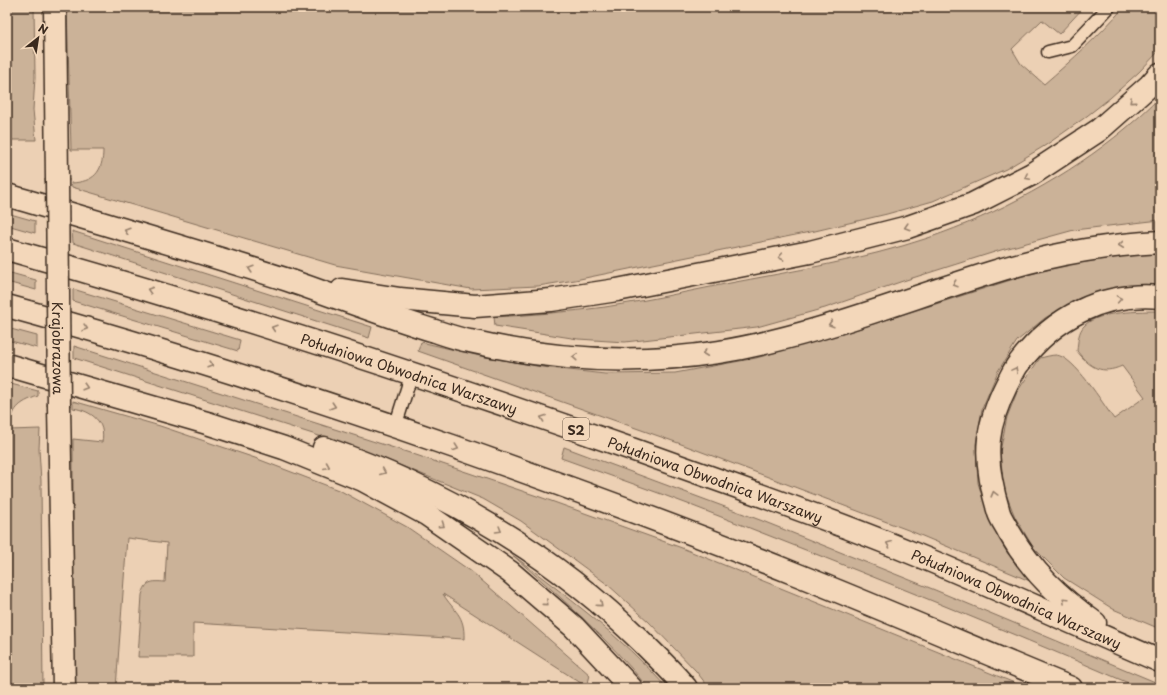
<svg xmlns="http://www.w3.org/2000/svg" width="1167" height="695" font-family="'Playpen Sans',sans-serif">
  <style>
    .green { fill: #cbb298; stroke: #836e5b }
    .lines { fill: none; stroke-linecap: round; stroke-linejoin: round }
    .lane-casing { stroke: #3b2a1e; stroke-width: 15 }
    .secondary-casing { stroke: #3b2a1e; stroke-width: 25 }
    .highway-casing { stroke: #3b2a1e; stroke-width: 25 }
    .lane { stroke: #f3d7ba; stroke-width: 12 }
    .secondary { stroke: #f3d7ba; stroke-width: 22 }
    .highway { stroke: #f3d7ba; stroke-width: 22 }
    .secondary-bridge-casing { stroke: #3b2a1e; stroke-width: 25; stroke-linecap: butt }
    .secondary-bridge { stroke: #f3d7ba; stroke-width: 22 }
    .oneway { stroke: #97806c }
    .labels { text-anchor: middle; dominant-baseline: central; stroke-width: 3; stroke-linejoin: round; paint-order: stroke }
    .shield { fill: #f3d7ba; stroke: #725e4d; stroke-width: 1 }
    .shield-label { font-size: 13px; font-weight: bold; fill: #3b2a1e }
    .street-label { font-size: 14px; fill: #3b2a1e; stroke: #f3d7ba }
  </style>
  <rect width="100%" height="100%" fill="#ecd0b4"/>
  <filter id="ink" filterUnits="userSpaceOnUse"><feTurbulence type="fractalNoise" baseFrequency=".025" numOctaves="2"/><feDisplacementMap in="SourceGraphic" scale="8" xChannelSelector="R" yChannelSelector="G"/><feConvolveMatrix kernelMatrix="1 2 1 2 8 2 1 2 1" color-interpolation-filters="sRGB"/></filter>
  <g filter="url(#ink)">
    <!-- green -->
    <g class="green">
      <path d="M7 7H34L35 77 33 110 36 140H7Z"/>
      <path d="M67 7H1084L1059 34 1042 20 1012 49 1021 64 1044 84C1072 60 1100 35 1124 7H1160V50L1139 72 1110 98 1083 119 1046 145 1006 169 933 201 887 214 815 231 575 280 538 286 471 289 335 265 72 187 71 183C94 182 103 172 103 150H71Z"/>
      <path d="M1160 97V220L1074 230 1001 250 903 281 825 308 757 327 625 342 578 339 495 326 494 317C531 315 568 312 605 307 645 301 685 292 725 284 793 271 862 260 928 238 999 214 1068 176 1125 129 1137 119 1149 108 1160 97Z"/>
      <path d="M7 213 35 221V233L7 225Z"/>
      <path d="M72 231 372 327 369 338 73 243Z"/>
      <path d="M1160 253V287L1115 289 1080 298 1045 318 1017 341 998 371 982 409 976 444 978 483 991 523 1008 554 1037 584 908 530 681 444 418 351 421 342 480 356 542 367 605 374 675 373 756 358 845 333 1020 277 1061 266 1127 255Z"/>
      <path d="M7 272 36 280V290L7 282Z"/>
      <path d="M73 289 240 340 238 351 73 301Z"/>
      <path d="M1160 311V629L1113 609 1064 578 1033 547 1015 517 1004 489 1000 452 1007 417 1017 392 1040 358C1045 357 1051 355 1056 355 1074 356 1103 404 1114 419L1145 397 1122 366C1102 375 1090 368 1077 351 1078 342 1078 331 1085 325 1099 311 1141 311 1160 311Z"/>
      <path d="M7 328 37 336V348L7 340Z"/>
      <path d="M74 346 413 454 540 497 682 548 1027 688H709L696 671 649 622 607 584 521 521 483 499 360 449 74 358Z"/>
      <path d="M7 383 38 391V396C18 403 12 409 9 430L40 429 39 449 41 481 43 688H7Z"/>
      <path d="M73 401 160 426 255 458 341 491 407 527 472 572 590 675 587 687 443 594C454 612 465 614 464 639L193 623V657H138L142 595C146 581 151 581 165 582L167 543 127 538 116 688H73V439L102 442C106 422 92 411 73 408Z"/>
      <path d="M564 447 760 520 935 590 1160 684V688H1140C992 624 843 564 693 506 649 489 605 474 561 458Z"/>
      <path d="M510 553C565 595 621 636 667 688H648C607 637 559 596 510 553Z"/>
    </g>
    <g class="lines">
      <!-- lane casing -->
      <g class="lane-casing">
        <g id="lane">
          <path d="M1048 52 1072 46 1109 7"/>
          <path d="M395 427 412 373"/>
        </g>
      </g>
      <!-- secondary casing -->
      <g class="secondary-casing">
        <g id="secondary">
          <path d="M55 7 57 179"/>
          <path d="M59 406 64 688"/>
        </g>
      </g>
      <!-- highway casing -->
      <g class="highway-casing">
        <g id="highway">
          <path d="M7 195C101 223 195 250 288 280 337 297 385 316 435 331 447 335 458 339 470 341 551 360 637 365 719 352 812 337 900 301 990 273 1044 256 1103 245 1160 242"/>
          <path id="s1" d="M7 249C220 309 431 378 640 452 731 485 823 516 912 553 995 587 1077 626 1160 661"/>
          <path d="M342 290 400 299 475 306 551 300 617 290 810 252 908 227 973 204 1032 174 1099 130 1150 85 1160 74"/>
          <path d="M7 306C157 347 305 395 452 446 566 486 680 528 793 573 886 610 978 650 1071 688"/>
          <path d="M7 365 207 423 284 448 363 480 426 514 510 572 574 627 631 688"/>
          <path d="M324 448C444 490 551 553 642 642 657 657 673 672 686 688"/>
          <path d="M1095 623C1058 596 1032 572 1009 532 1006 526 1001 519 999 513 992 490 986 463 989 439 991 421 999 400 1007 384 1011 377 1014 369 1019 363 1054 317 1102 292 1160 297"/>
        </g>
      </g>
      <!-- lane -->
      <use href="#lane" class="lane"/>
      <!-- secondary -->
      <use href="#secondary" class="secondary"/>
      <!-- highway -->
      <use href="#highway" class="highway"/>
      <!-- secondary-bridge casing -->
      <g class="secondary-bridge-casing">
        <g id="secondary-bridge">
          <path id="s2" d="M57 179 59 406"/>
        </g>
      </g>
      <!-- secondary-bridge -->
      <use href="#secondary-bridge" class="secondary-bridge"/>
    </g>
    <!-- one-way arrows -->
    <defs><path id="oneway-chevron" d="M-2-3.5L2.5 0L-2 3.5" fill="none" stroke-width="1.6" stroke-linecap="round" stroke-linejoin="round"/></defs>
    <g class="oneway">
      <use href="#oneway-chevron" transform="translate(1132 101) rotate(139)"/>
      <use href="#oneway-chevron" transform="translate(1027 177) rotate(153)"/>
      <use href="#oneway-chevron" transform="translate(907 227) rotate(163)"/>
      <use href="#oneway-chevron" transform="translate(127 231) rotate(-163)"/>
      <use href="#oneway-chevron" transform="translate(1121 245) rotate(174)"/>
      <use href="#oneway-chevron" transform="translate(781 257) rotate(169)"/>
      <use href="#oneway-chevron" transform="translate(251 269) rotate(-163)"/>
      <use href="#oneway-chevron" transform="translate(955 284) rotate(162)"/>
      <use href="#oneway-chevron" transform="translate(150 290) rotate(-163)"/>
      <use href="#oneway-chevron" transform="translate(1119 299) rotate(-10)"/>
      <use href="#oneway-chevron" transform="translate(831 324) rotate(163)"/>
      <use href="#oneway-chevron" transform="translate(85 328) rotate(16)"/>
      <use href="#oneway-chevron" transform="translate(274 328) rotate(-162)"/>
      <use href="#oneway-chevron" transform="translate(705 353) rotate(173)"/>
      <use href="#oneway-chevron" transform="translate(575 357) rotate(-176)"/>
      <use href="#oneway-chevron" transform="translate(210 365) rotate(17)"/>
      <use href="#oneway-chevron" transform="translate(1015 370) rotate(-62)"/>
      <use href="#oneway-chevron" transform="translate(85 387) rotate(16)"/>
      <use href="#oneway-chevron" transform="translate(333 406) rotate(18)"/>
      <use href="#oneway-chevron" transform="translate(543 418) rotate(-160)"/>
      <use href="#oneway-chevron" transform="translate(456 448) rotate(19)"/>
      <use href="#oneway-chevron" transform="translate(327 466) rotate(22)"/>
      <use href="#oneway-chevron" transform="translate(383 472) rotate(23)"/>
      <use href="#oneway-chevron" transform="translate(994 494) rotate(-105)"/>
      <use href="#oneway-chevron" transform="translate(442 525) rotate(34)"/>
      <use href="#oneway-chevron" transform="translate(499 530) rotate(31)"/>
      <use href="#oneway-chevron" transform="translate(889 544) rotate(-159)"/>
      <use href="#oneway-chevron" transform="translate(1065 600) rotate(-137)"/>
      <use href="#oneway-chevron" transform="translate(546 603) rotate(41)"/>
      <use href="#oneway-chevron" transform="translate(600 604) rotate(41)"/>
    </g>
  </g>
  <g class="labels">
    <!-- shield labels -->
    <rect class="shield" x="563" y="418" width="26" height="22" rx="3"/>
    <g class="shield-label">
      <text x="576" y="429">S2</text>
    </g>
    <!-- street labels -->
    <g class="street-label">
      <text stroke="none"><textPath href="#s2" startOffset="169">Krajobrazowa</textPath></text>
      <text stroke="none"><textPath href="#s1" startOffset="421">Południowa Obwodnica Warszawy</textPath></text>
      <text stroke="none"><textPath href="#s1" startOffset="745">Południowa Obwodnica Warszawy</textPath></text>
      <text stroke="none"><textPath href="#s1" startOffset="1069">Południowa Obwodnica Warszawy</textPath></text>
    </g>
  </g>
  <!-- margin -->
  <rect width="1167" height="695" fill="none" stroke="#f3d7ba" stroke-width="24"/>
  <rect x="12" y="12" width="1143" height="671" fill="none" stroke="#3b2a1e" stroke-width="1.5" filter="url(#ink)"/>
  <!-- north arrow -->
  <g transform="translate(38 38) rotate(30)" stroke="#f3d7ba" stroke-width="3" paint-order="stroke">
  <path d="M0-3L7 15L0 10L-7 15Z" fill="#3b2a1e"/>
  <text y="-6" font-size="11" font-weight="bold" text-anchor="middle" fill="#3b2a1e">N</text>
  </g>
</svg>
